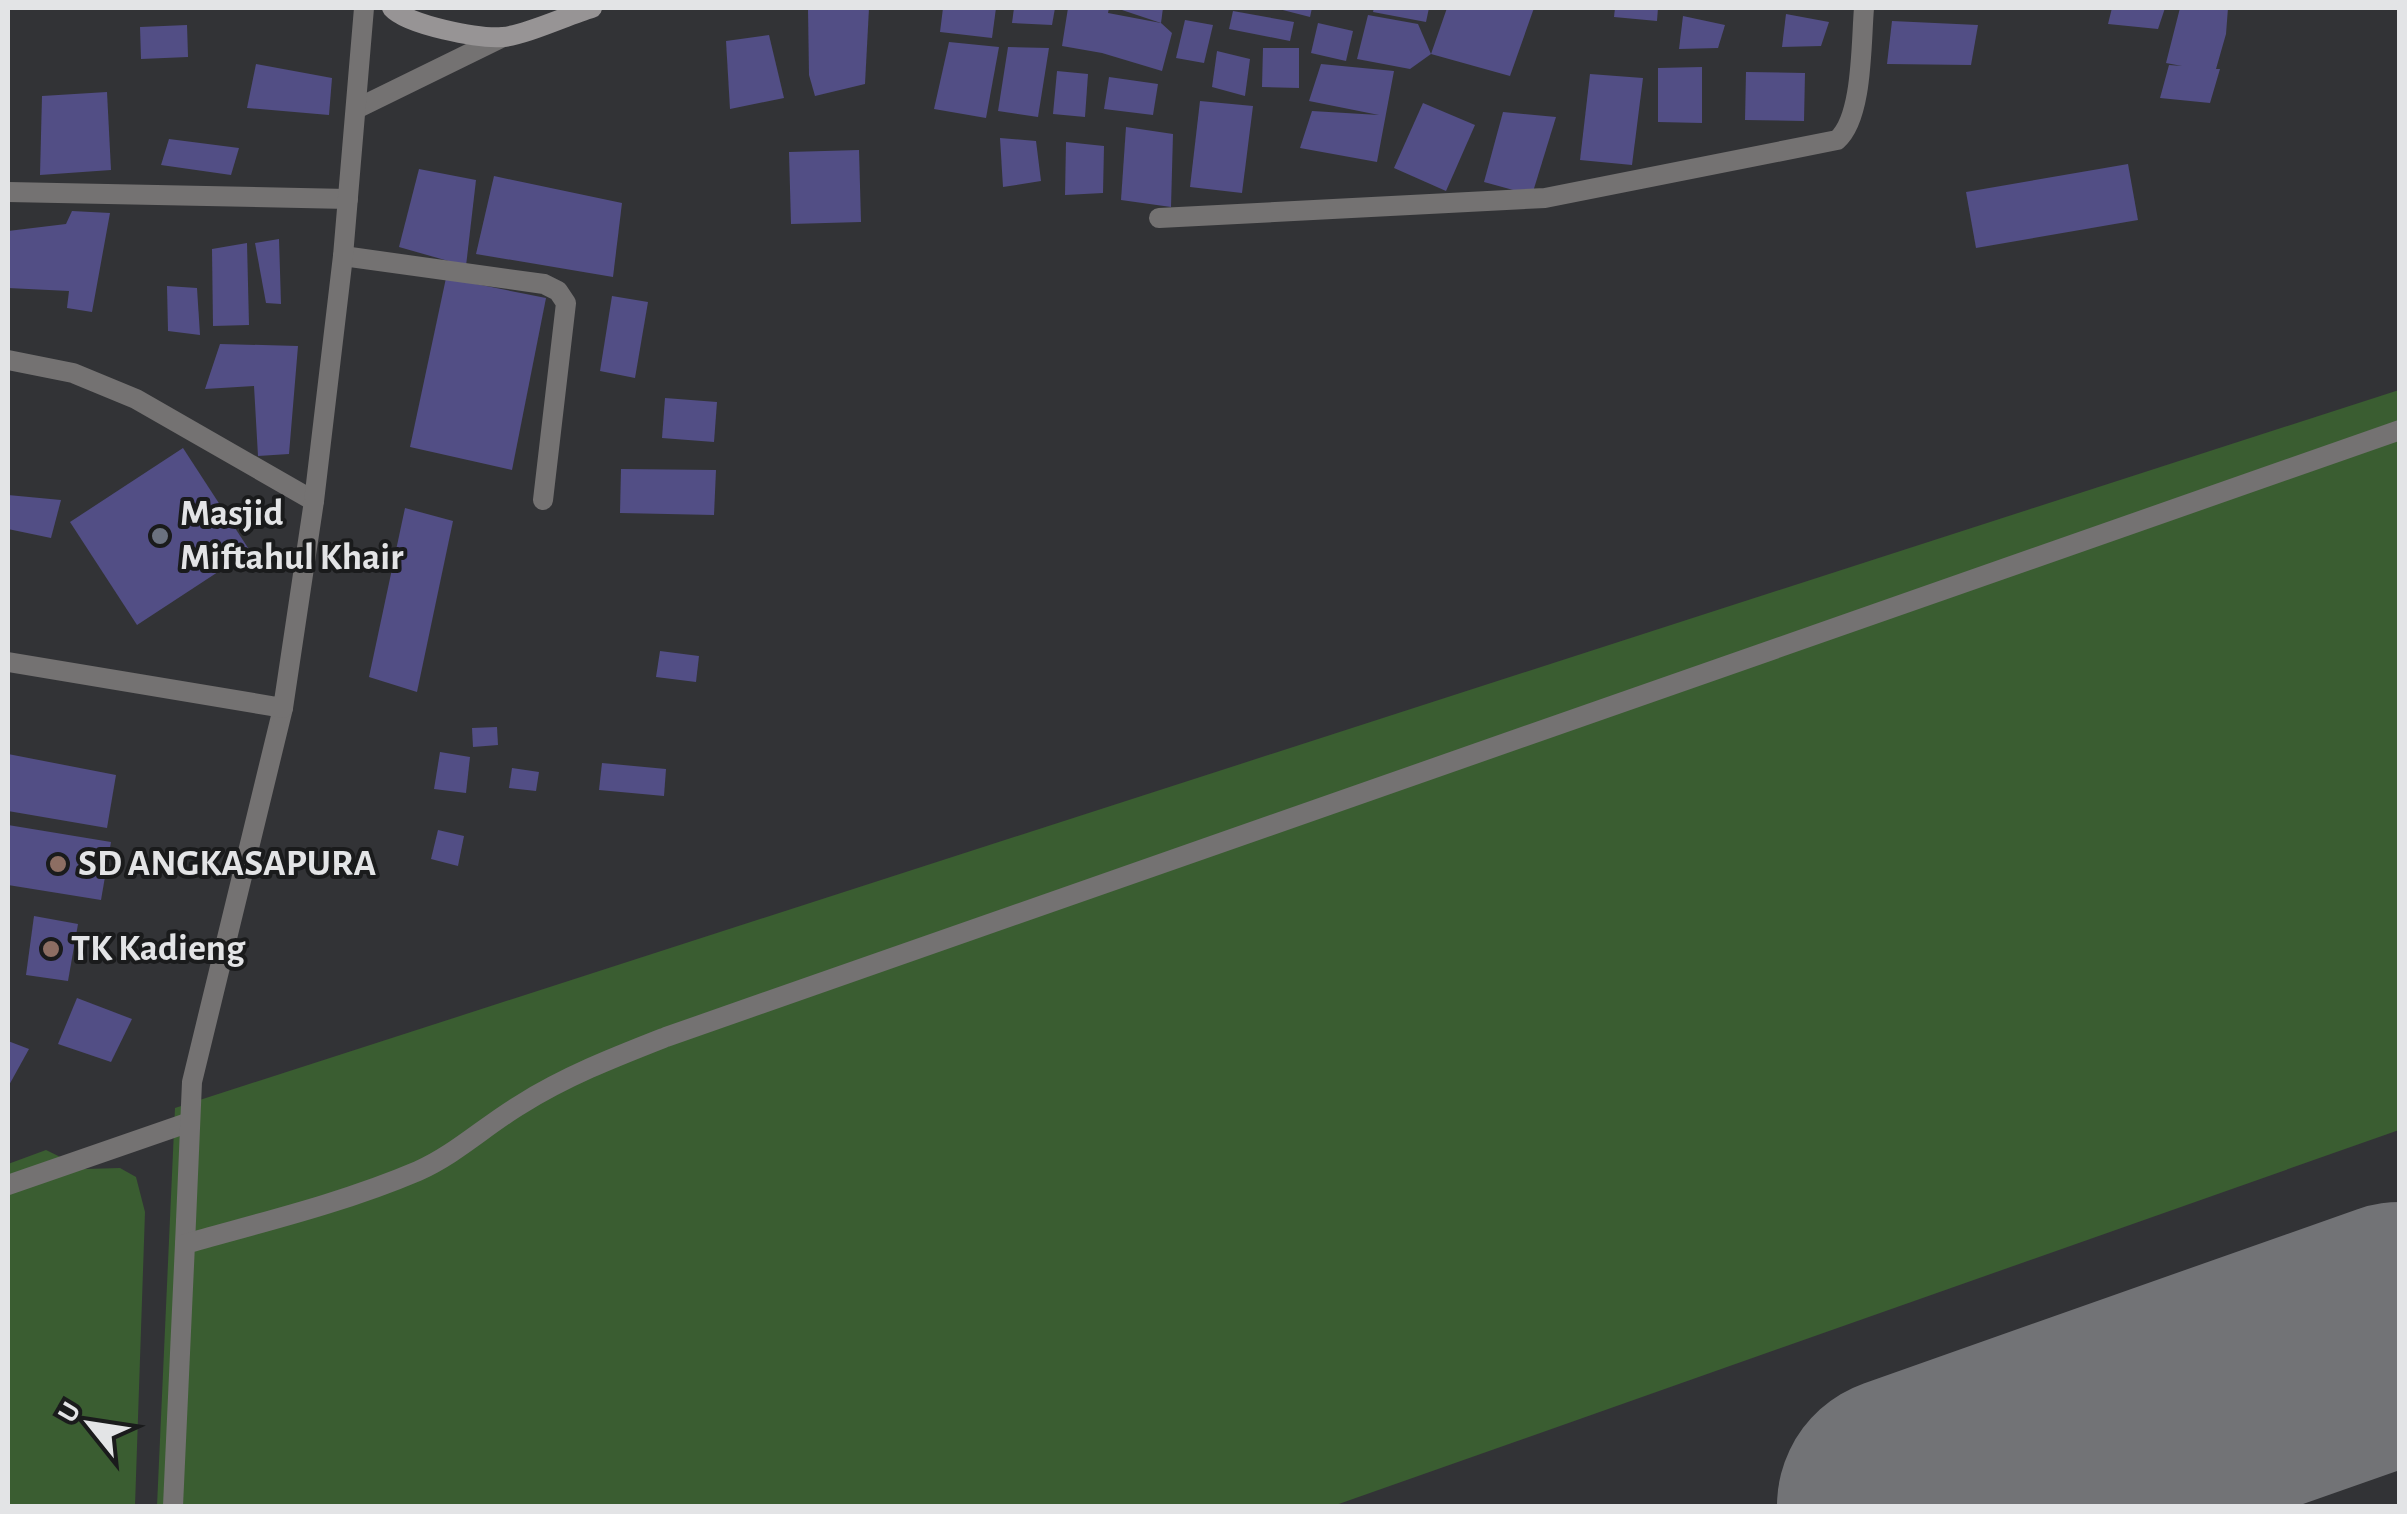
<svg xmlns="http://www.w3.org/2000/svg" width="2407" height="1514" font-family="'Alegreya Sans',sans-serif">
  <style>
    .green { fill: #3a5d31 }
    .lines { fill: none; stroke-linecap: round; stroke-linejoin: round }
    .taxiway { stroke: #727376; stroke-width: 105 }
    .runway { stroke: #727376; stroke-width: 260 }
    .building { fill: #524e85 }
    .service { stroke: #747272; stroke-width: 20 }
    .minor { stroke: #747272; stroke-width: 20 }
    .secondary { stroke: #979495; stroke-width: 20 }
    .worship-dot { fill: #6b7280; stroke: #1a1b1c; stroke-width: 4 }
    .education-dot { fill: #8d6e63; stroke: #1a1b1c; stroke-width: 4 }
    .labels { text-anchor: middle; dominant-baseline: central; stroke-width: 8; stroke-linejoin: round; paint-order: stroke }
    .poi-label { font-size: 38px; font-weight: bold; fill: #e3e4e6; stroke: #1a1b1c; text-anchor: start }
  </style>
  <rect width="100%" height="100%" fill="#323336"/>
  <!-- green -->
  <g class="green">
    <path d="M2399 390V1130L1333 1506H157L175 1108Z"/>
    <path d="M46 1150 85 1169 120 1168 136 1177 145 1212 135 1506H8V1164Z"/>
  </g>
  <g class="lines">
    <!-- taxiway -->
    <path class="taxiway" d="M1984 1506 1999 1490 2067 1450"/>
    <!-- runway -->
    <path class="runway" d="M1907 1506 2400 1332"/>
  </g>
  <!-- building -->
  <g class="building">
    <path d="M808 8H869L865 84 815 96 809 75Z"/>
    <path d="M943 8H996L992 38 940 32Z"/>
    <path d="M1014 8H1055L1052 25 1012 23Z"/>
    <path d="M1068 8H1109L1108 13 1161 23 1172 33 1162 71 1102 53 1062 46Z"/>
    <path d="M1116 8H1163L1161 23Z"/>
    <path d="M1275 8H1312L1310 17Z"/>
    <path d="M1374 8H1429L1426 22 1373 12Z"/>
    <path d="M1447 8H1534L1510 76 1431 54Z"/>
    <path d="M1615 8H1658L1657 21 1614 17Z"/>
    <path d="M2112 8H2165L2158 29 2108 24Z"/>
    <path d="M2180 8H2228L2226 34 2216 69H2220L2210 103 2160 98 2169 65 2182 66 2166 63Z"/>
    <path d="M1233 11 1294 22 1290 41 1229 29Z"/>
    <path d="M1786 14 1829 22 1821 46 1782 47Z"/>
    <path d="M1368 15 1418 24 1431 54 1410 69 1357 59Z"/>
    <path d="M1683 16 1725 25 1718 48 1679 49Z"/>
    <path d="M1185 20 1213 25 1204 63 1176 58Z"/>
    <path d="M1892 21 1978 25 1971 65 1887 64Z"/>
    <path d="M1318 23 1353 31 1346 61 1311 53Z"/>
    <path d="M187 25 188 57 141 59 140 27Z"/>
    <path d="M769 35 784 98 730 109 726 41Z"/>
    <path d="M949 42 999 47 986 118 934 109Z"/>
    <path d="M1008 47 1049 48 1038 117 998 111Z"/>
    <path d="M1263 48H1299V88L1262 87Z"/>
    <path d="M1217 51 1250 59 1245 96 1212 87Z"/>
    <path d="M256 64 332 78 329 115 247 108Z"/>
    <path d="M1321 64 1394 71 1377 162 1300 148 1312 111 1379 115 1309 101Z"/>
    <path d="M1702 67V123L1658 122V68Z"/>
    <path d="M1057 71 1088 74 1085 117 1053 114Z"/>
    <path d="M1746 72 1805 73 1804 121 1745 120Z"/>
    <path d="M1590 74 1643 78 1632 165 1580 160Z"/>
    <path d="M1109 77 1158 84 1153 115 1104 109Z"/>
    <path d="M107 92 111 170 40 175 42 96Z"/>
    <path d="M1200 101 1253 106 1242 193 1190 187Z"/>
    <path d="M1423 103 1475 125 1446 191 1394 168Z"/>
    <path d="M1503 112 1556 117 1532 195 1484 182Z"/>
    <path d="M1126 127 1173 134 1171 207 1121 200Z"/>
    <path d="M1000 138 1036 141 1041 181 1003 187Z"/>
    <path d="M169 139 239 148 231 175 161 165Z"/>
    <path d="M1066 142 1104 146 1103 193 1065 195Z"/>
    <path d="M859 150 861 222 791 224 789 152Z"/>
    <path d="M2128 164 2138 220 1976 248 1966 192Z"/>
    <path d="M419 169 476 180 466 266 399 247Z"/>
    <path d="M494 176 622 203 613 277 476 254Z"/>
    <path d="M72 211 110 213 92 312 67 308 69 291 8 288V231L66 224Z"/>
    <path d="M279 239 281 304 266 303 255 243Z"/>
    <path d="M247 243 249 325 213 326 212 249Z"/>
    <path d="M446 278 546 298 512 470 410 447Z"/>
    <path d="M167 286 197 288 200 335 168 331Z"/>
    <path d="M612 296 648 302 635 378 600 371Z"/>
    <path d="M220 344 298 346 289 454 258 456 254 386 205 389Z"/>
    <path d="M665 398 717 402 714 442 662 438Z"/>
    <path d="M183 448 250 551 137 625 70 522Z"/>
    <path d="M621 469 716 470 714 515 620 513Z"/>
    <path d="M8 495 61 500 51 538 8 529Z"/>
    <path d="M405 508 453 521 417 692 369 677Z"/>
    <path d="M660 651 699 656 696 682 656 677Z"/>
    <path d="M497 727 498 745 473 747 472 728Z"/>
    <path d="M440 752 470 757 466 793 434 789Z"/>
    <path d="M8 754 116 775 107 828 8 811Z"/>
    <path d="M602 763 666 769 664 796 599 790Z"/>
    <path d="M512 768 539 772 536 791 509 788Z"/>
    <path d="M8 825 111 842 101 900 8 885Z"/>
    <path d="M438 830 464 836 458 866 431 859Z"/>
    <path d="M34 916 78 924 68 981 26 975Z"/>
    <path d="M77 998 132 1019 111 1062 58 1044Z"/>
    <path d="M8 1041 29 1049 8 1087Z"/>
  </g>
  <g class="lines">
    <!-- service -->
    <g class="service">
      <path d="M8 1185 190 1122"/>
      <path d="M185 1244 192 1082 283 708"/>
      <path d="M173 1506 185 1244C263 1222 343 1203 418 1171 456 1154 485 1126 520 1105 566 1076 615 1057 666 1037L2400 430"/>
    </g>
    <!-- minor -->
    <g class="minor">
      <path d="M356 109 503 37"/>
      <path d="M8 192 348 199"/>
      <path d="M1159 218 1545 198 1837 140C1863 118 1861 42 1864 8"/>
      <path d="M343 256 544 284 558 291 566 303 543 500"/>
      <path d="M8 360 73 373 136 399 314 501"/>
      <path d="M8 662 283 708 314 501 343 256 364 8"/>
    </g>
    <!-- secondary -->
    <path class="secondary" d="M392 8C407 25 479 39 503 37 526 35 568 15 592 8"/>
  </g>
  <!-- markers -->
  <circle class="worship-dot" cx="160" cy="536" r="10"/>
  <g class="education-dot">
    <circle cx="58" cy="864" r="10"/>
    <circle cx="51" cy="949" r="10"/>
  </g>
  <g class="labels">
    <!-- poi labels -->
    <g class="poi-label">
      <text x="180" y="514">Masjid<tspan x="180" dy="44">Miftahul Khair</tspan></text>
      <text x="78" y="864">SD ANGKASAPURA</text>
      <text x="71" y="949">TK Kadieng</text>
    </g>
  </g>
  <!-- border -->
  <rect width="2407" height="1514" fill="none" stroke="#e3e4e6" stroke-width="20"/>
  <!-- north arrow -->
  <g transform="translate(90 1424) rotate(300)" stroke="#1a1b1c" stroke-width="8" paint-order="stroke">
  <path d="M0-8L18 38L0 25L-18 38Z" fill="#e3e4e6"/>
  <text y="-15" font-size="28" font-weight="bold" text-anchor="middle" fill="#e3e4e6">U</text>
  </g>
</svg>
